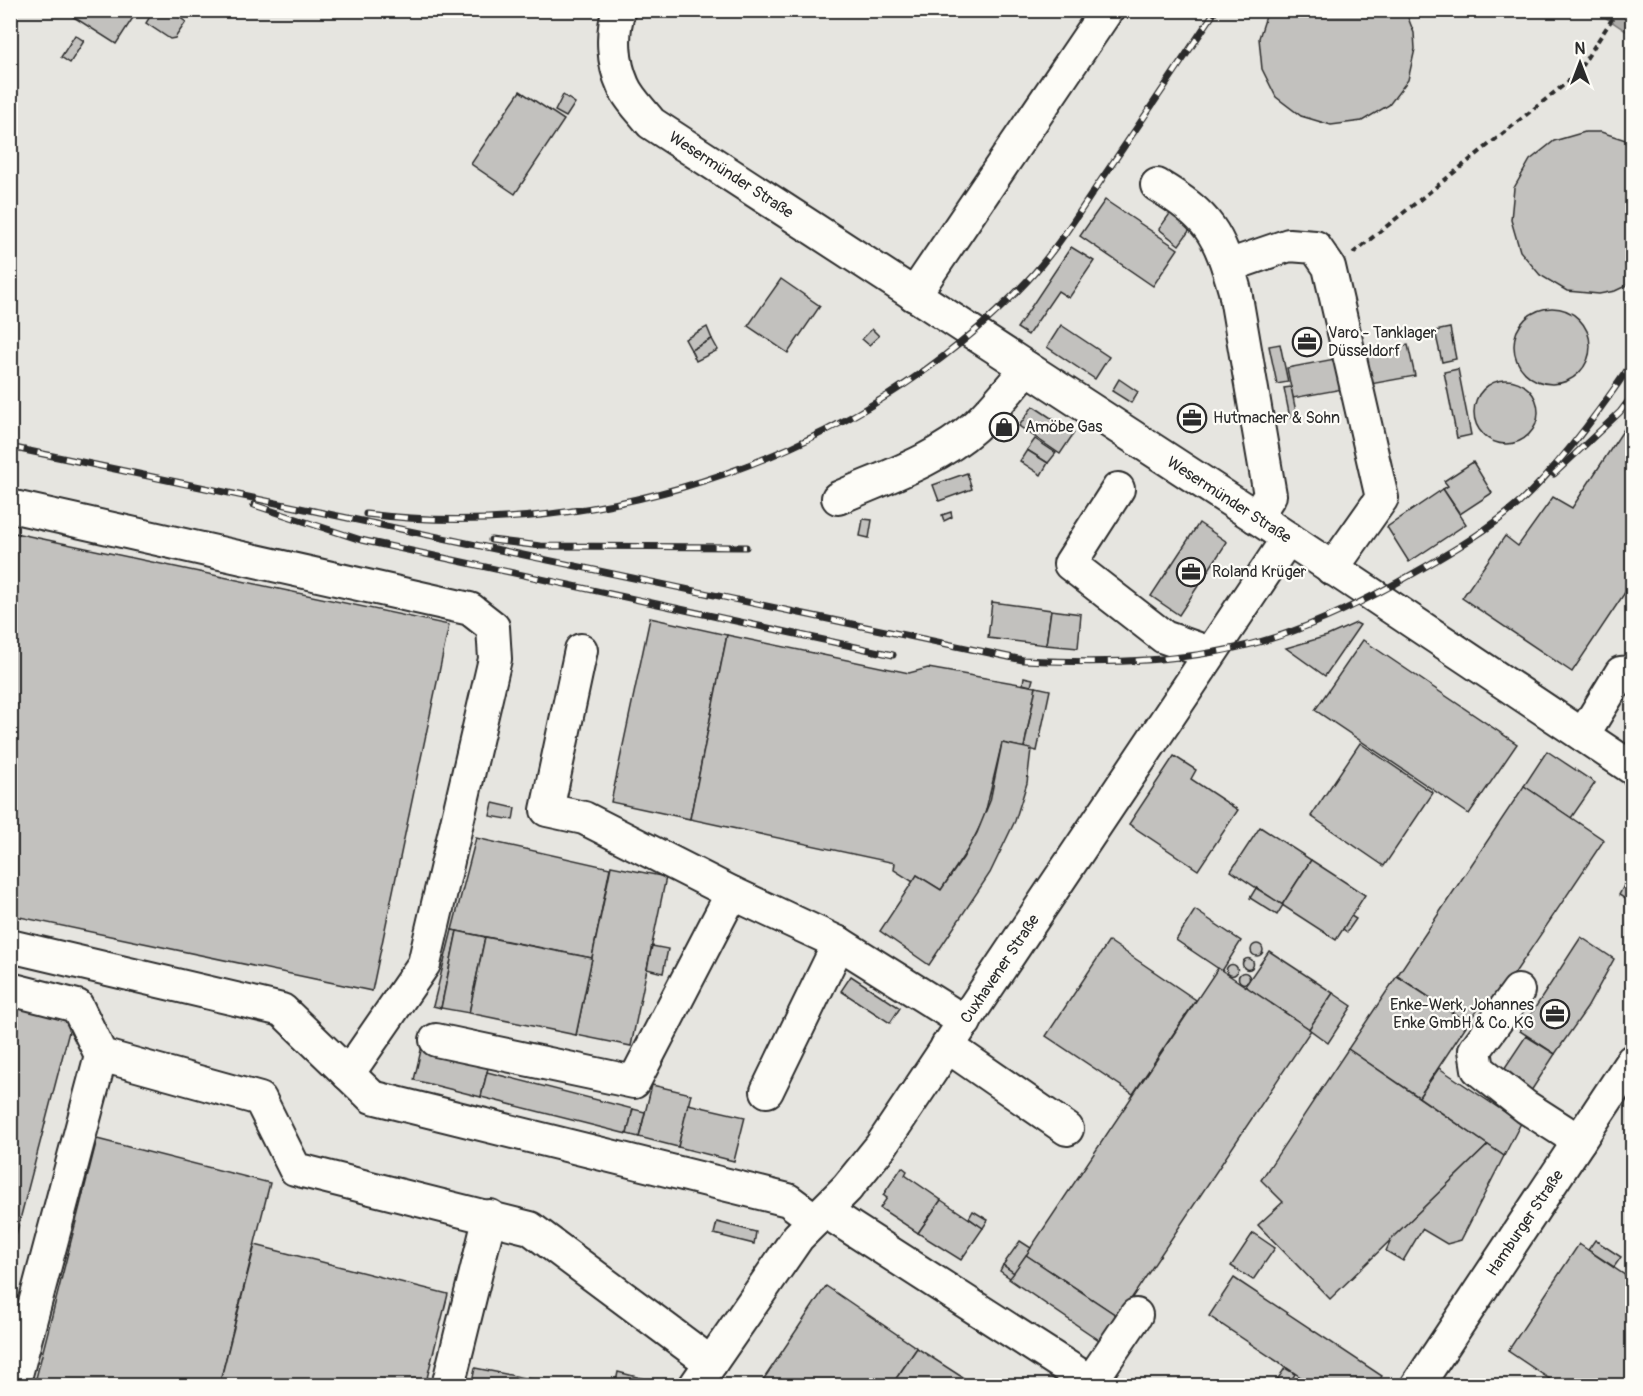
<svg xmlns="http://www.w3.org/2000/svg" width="1643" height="1396" font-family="Pangolin,sans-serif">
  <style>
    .built { fill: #e6e5e0 }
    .water { fill: #adaca9; stroke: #797877; stroke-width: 1.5 }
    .building { fill: #c2c1be; stroke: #2b2b2b; stroke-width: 1.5 }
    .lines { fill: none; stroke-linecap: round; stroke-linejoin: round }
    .minor-casing { stroke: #2b2b2b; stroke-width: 36 }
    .path { stroke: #2b2b2b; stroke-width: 4; stroke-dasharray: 6 4.5; stroke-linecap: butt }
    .minor { stroke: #fdfcf7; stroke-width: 32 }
    .rail-casing { stroke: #2b2b2b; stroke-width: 7 }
    .rail { stroke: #fdfcf7; stroke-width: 4.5; stroke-dasharray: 14; stroke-linecap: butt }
    .labels { text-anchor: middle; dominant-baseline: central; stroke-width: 4.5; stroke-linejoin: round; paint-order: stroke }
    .street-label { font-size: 16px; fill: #2b2b2b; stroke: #fdfcf7 }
    .poi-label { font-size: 16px; fill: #2b2b2b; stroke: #fdfcf7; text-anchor: start }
  </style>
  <rect width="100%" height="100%" fill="#f5f4ef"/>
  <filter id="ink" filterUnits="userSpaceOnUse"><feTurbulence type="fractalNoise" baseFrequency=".0167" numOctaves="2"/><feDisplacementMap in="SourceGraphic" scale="12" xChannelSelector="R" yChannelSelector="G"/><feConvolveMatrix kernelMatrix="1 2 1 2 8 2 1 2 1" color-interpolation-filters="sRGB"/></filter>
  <g filter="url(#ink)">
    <!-- built -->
    <path class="built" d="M10 11H1632V1385H11Z"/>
    <!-- water -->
    <path class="water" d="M1596 11H1632V35Z"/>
    <!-- building -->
    <g class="building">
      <path d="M75 10H138L116 44 72 16Z"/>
      <path d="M154 10H169L186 22 175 38 170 39 146 23Z"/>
      <path d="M1268 10H1405L1414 33 1415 49 1408 80 1389 105 1362 121 1331 125 1301 116 1276 97 1262 69 1259 38Z"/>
      <path d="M75 35 84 41 70 63 61 57Z"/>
      <path d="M520 91 564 120 515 194 471 164Z"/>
      <path d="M563 95 575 103 566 117 555 111Z"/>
      <path d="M1585 132H1601L1632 142V283L1615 291 1599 294 1567 291 1540 275 1520 251 1511 220 1514 188 1530 160 1554 141Z"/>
      <path d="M1105 200 1178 249 1153 286 1080 236Z"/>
      <path d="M1174 208 1194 224 1179 245 1159 229Z"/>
      <path d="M1071 247 1094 261 1069 298 1058 291 1028 335 1017 328Z"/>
      <path d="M781 279 820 306 788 353 748 326Z"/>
      <circle cx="1552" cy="346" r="38"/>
      <path d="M1061 325 1109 357 1095 379 1047 347Z"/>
      <path d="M707 327 712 339 691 350 685 339Z"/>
      <path d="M1450 328 1456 359 1442 362 1435 331Z"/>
      <path d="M872 329 879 336 869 345 862 339Z"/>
      <path d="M712 339 718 350 696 361 691 350Z"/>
      <path d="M1280 344 1288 382 1277 384 1269 346Z"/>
      <path d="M1408 345 1415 376 1293 398 1287 368Z"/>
      <path d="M1458 369 1471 435 1457 438 1444 372Z"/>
      <path d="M1119 379 1138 392 1131 403 1112 391Z"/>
      <circle cx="1506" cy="412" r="32"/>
      <path d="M1291 387 1297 417 1290 418 1284 388Z"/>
      <path d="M1033 406 1074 433 1060 454 1019 426Z"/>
      <path d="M1632 417V582L1572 672 1462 598 1505 536 1518 546 1553 497 1572 508Z"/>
      <path d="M1035 439 1056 453 1048 463 1027 450Z"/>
      <path d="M1027 450 1048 463 1041 475 1020 461Z"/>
      <path d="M1473 462 1492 493 1460 514 1443 489 1448 486 1444 481Z"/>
      <path d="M967 473 972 489 939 501 933 485Z"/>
      <path d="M1443 489 1466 524 1409 562 1387 527Z"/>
      <path d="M951 512 952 517 944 521 942 515Z"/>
      <path d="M863 519 872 520 869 538 860 536Z"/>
      <path d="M1199 523 1227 542 1179 615 1151 596Z"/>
      <path d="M10 532 449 625 372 991 10 915Z"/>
      <path d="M992 602 1051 610 1046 645 988 638Z"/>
      <path d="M1051 610 1081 614 1078 648 1046 645Z"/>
      <path d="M650 618 727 635 690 819 611 802Z"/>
      <path d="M1356 623 1360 625 1325 676 1286 648 1327 636Z"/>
      <path d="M727 635 909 673 928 668 1036 687 1024 748 1002 743 984 818 970 846 941 890 917 875 913 882 894 870 895 863 690 819Z"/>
      <path d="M1363 640 1517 744 1469 814 1315 710Z"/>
      <path d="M1024 677 1033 679 1031 686 1023 684Z"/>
      <path d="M1036 687 1050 690 1037 751 1024 748Z"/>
      <path d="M1002 743 1031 749 1027 783 1015 821 990 873 929 965 880 931 917 875 941 890 963 858 977 833 990 801Z"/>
      <path d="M1360 743 1433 793 1384 866 1311 816Z"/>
      <path d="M1547 751 1595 783 1571 818 1524 786Z"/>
      <path d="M1174 756 1196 770 1191 779 1238 810 1198 870 1129 824Z"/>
      <path d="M1524 786 1604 840 1488 1013 1479 1007 1468 1023 1397 976Z"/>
      <path d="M493 803 515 808 513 820 490 816Z"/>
      <path d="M1260 827 1311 860 1282 905 1231 871Z"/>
      <path d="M476 838 610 868 592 958 452 930Z"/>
      <path d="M1311 860 1365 895 1336 940 1282 905Z"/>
      <path d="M611 866 666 877 631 1046 576 1035Z"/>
      <path d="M1628 878 1632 880V903L1619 895Z"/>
      <path d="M1256 888 1283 905 1277 915 1250 898Z"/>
      <path d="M1195 910 1241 941 1222 971 1176 940Z"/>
      <path d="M1351 916 1356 919 1347 932 1343 929Z"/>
      <path d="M452 930 457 931 441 1008 433 1006Z"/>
      <path d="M457 931 485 937 469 1013 441 1008Z"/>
      <path d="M485 937 592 958 576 1035 469 1013Z"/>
      <path d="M1581 937 1614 959 1587 1008 1555 1054 1520 1031Z"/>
      <path d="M1109 941 1196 1000 1133 1094 1046 1036Z"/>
      <circle cx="1257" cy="950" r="6"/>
      <path d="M652 946 668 949 663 973 647 969Z"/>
      <path d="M1269 951 1333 993 1309 1029 1245 986Z"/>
      <circle cx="1248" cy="964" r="5.5"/>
      <circle cx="1232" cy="970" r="5.5"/>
      <path d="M1218 968 1311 1030 1119 1317 1026 1255Z"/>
      <circle cx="1244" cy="978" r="5.5"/>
      <path d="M851 976 900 1008 890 1023 841 991Z"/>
      <path d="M1397 976 1468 1023 1419 1097 1348 1049Z"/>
      <path d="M1333 993 1352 1006 1328 1043 1309 1029Z"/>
      <path d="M10 1005 72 1020 10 1258Z"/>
      <path d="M1526 1036 1555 1054 1531 1091 1502 1072Z"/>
      <path d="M422 1046 489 1064 481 1097 414 1080Z"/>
      <path d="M1348 1049 1488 1145 1330 1299 1258 1225 1283 1202 1261 1180Z"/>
      <path d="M1439 1068 1521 1123 1504 1156 1419 1097Z"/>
      <path d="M487 1072 633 1109 627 1134 481 1097Z"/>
      <path d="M652 1085 691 1094 678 1147 639 1137Z"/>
      <path d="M688 1104 745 1117 734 1161 678 1147Z"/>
      <path d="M633 1109 645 1112 639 1137 627 1134Z"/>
      <path d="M97 1139 270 1183 219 1386H34Z"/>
      <path d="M1488 1145 1504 1156 1461 1240 1447 1244 1422 1229 1403 1261 1386 1251 1392 1238Z"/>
      <path d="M902 1167 907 1171 905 1175 941 1200 918 1233 880 1208 887 1198 883 1195Z"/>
      <path d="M941 1200 983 1228 961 1260 918 1233Z"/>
      <path d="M973 1211 988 1220 983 1228 969 1218Z"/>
      <path d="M717 1222 756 1232 754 1244 714 1234Z"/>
      <path d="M1253 1233 1275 1248 1253 1280 1231 1266Z"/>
      <path d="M1595 1240 1621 1257 1614 1267 1588 1250Z"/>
      <path d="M1020 1241 1031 1248 1014 1273 1003 1265Z"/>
      <path d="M1579 1244 1632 1280V1386H1560L1508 1351Z"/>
      <path d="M255 1245 448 1294 425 1386H219Z"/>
      <path d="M1026 1255 1119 1317 1102 1342 1009 1279Z"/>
      <path d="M1003 1265 1014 1273 1010 1278 1000 1271Z"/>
      <path d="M1234 1278 1382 1376 1376 1386H1314L1209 1316Z"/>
      <path d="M826 1286 917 1348 891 1386H759Z"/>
      <path d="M917 1348 976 1386H891Z"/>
      <path d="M475 1368 566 1386H471Z"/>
      <path d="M1285 1368 1295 1374 1288 1386H1273Z"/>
      <path d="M618 1372 656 1382 657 1379 669 1381 666 1386H615Z"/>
    </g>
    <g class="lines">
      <!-- minor casing -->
      <g class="minor-casing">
        <g id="minor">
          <path d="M619 10C611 33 613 63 623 85 628 98 642 111 651 123L1256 517 1632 768"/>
          <path d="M1157 185C1209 216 1219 233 1235 291L1270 495 1256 517"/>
          <path d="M1228 266 1289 245 1315 247 1329 267 1382 498 1332 569"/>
          <path d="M914 295 1107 10"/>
          <path d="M1118 489 1070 564 1164 637 1210 653"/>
          <path d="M838 498C883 478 936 461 974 427 993 410 1010 388 1027 368"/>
          <path d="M10 506 470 609 493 627 495 659 424 964 348 1074"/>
          <path d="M581 650 547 810 584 818 732 893 839 943 965 1022"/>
          <path d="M1583 735 1621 673 1632 672"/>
          <path d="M10 946 282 1010 372 1097 788 1200 815 1220"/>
          <path d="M10 989 77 1006 101 1055 260 1099 295 1169 530 1228 711 1363"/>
          <path d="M1518 991 1475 1050 1478 1069 1526 1107 1579 1141"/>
          <path d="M436 1040 634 1082 732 893"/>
          <path d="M947 1046 1067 1129"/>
          <path d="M767 1091 839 943"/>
          <path d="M825 1211 1075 1372"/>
          <path d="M13 1386 101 1055"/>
          <path d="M448 1386 490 1216"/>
          <path d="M695 1386 798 1237 847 1188 881 1146 1288 538"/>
          <path d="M1088 1386 1136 1315"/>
          <path d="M1417 1386 1632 1061"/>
        </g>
      </g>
      <!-- path -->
      <path class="path" d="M1353 253 1575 76 1618 10"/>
      <!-- minor -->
      <use href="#minor" class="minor"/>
      <!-- rail casing -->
      <g class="rail-casing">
        <g id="rail">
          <path d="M10 447 1023 660C1107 664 1195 663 1276 637 1325 621 1371 598 1416 572 1451 552 1487 531 1518 504 1557 469 1603 406 1632 363"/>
          <path d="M1554 474 1620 412 1632 396"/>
          <path d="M254 505 361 540 893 655"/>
          <path d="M366 514C604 543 863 456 1028 280 1058 248 1081 209 1106 173 1143 119 1179 65 1216 10"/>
          <path d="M491 540 541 546 746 547"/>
        </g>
      </g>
      <!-- rail -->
      <use href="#rail" class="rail"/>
    </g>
  </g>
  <!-- icons -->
  <defs>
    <g id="office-ring" transform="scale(1.5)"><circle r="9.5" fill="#fdfcf7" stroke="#2b2b2b" stroke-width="1.5"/><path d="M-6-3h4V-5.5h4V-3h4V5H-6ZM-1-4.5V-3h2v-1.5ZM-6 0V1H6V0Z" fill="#2b2b2b"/></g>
    <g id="shop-ring" transform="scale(1.5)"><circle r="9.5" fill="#fdfcf7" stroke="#2b2b2b" stroke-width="1.5"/><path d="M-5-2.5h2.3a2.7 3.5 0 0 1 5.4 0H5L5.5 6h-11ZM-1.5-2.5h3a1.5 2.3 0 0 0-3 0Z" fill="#2b2b2b"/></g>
  </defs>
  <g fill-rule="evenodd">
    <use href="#office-ring" x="1307" y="342"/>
    <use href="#office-ring" x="1192" y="418"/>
    <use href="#shop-ring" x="1004" y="427"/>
    <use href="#office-ring" x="1191" y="572"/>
    <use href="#office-ring" x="1555" y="1014"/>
  </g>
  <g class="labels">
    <!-- street labels -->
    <g class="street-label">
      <text transform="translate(731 175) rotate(33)">Wesermünder Straße</text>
      <text transform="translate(1229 500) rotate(33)">Wesermünder Straße</text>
      <text transform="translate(1000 969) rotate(-56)">Cuxhavener Straße</text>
      <text transform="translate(1525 1223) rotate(-56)">Hamburger Straße</text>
    </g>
    <!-- poi labels -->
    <g class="poi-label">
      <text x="1328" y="333">Varo - Tanklager<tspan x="1328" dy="18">Düsseldorf</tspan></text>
      <text x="1213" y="418">Hutmacher &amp; Sohn</text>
      <text x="1025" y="427">Amöbe Gas</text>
      <text x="1212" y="572">Roland Krüger</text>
      <text x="1534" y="1005" text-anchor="end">Enke-Werk, Johannes<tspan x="1534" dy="18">Enke GmbH &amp; Co. KG</tspan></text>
    </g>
  </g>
  <!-- margin -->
  <rect width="1643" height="1396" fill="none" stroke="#fdfcf7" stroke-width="36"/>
  <rect x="18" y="18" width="1607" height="1360" fill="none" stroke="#2b2b2b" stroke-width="2" filter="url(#ink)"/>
  <!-- north arrow -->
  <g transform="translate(1580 63)" stroke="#fdfcf7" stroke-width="4.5" paint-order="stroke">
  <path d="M0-4.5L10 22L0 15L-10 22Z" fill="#2b2b2b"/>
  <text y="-9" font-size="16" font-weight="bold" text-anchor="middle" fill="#2b2b2b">N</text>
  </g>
</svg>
